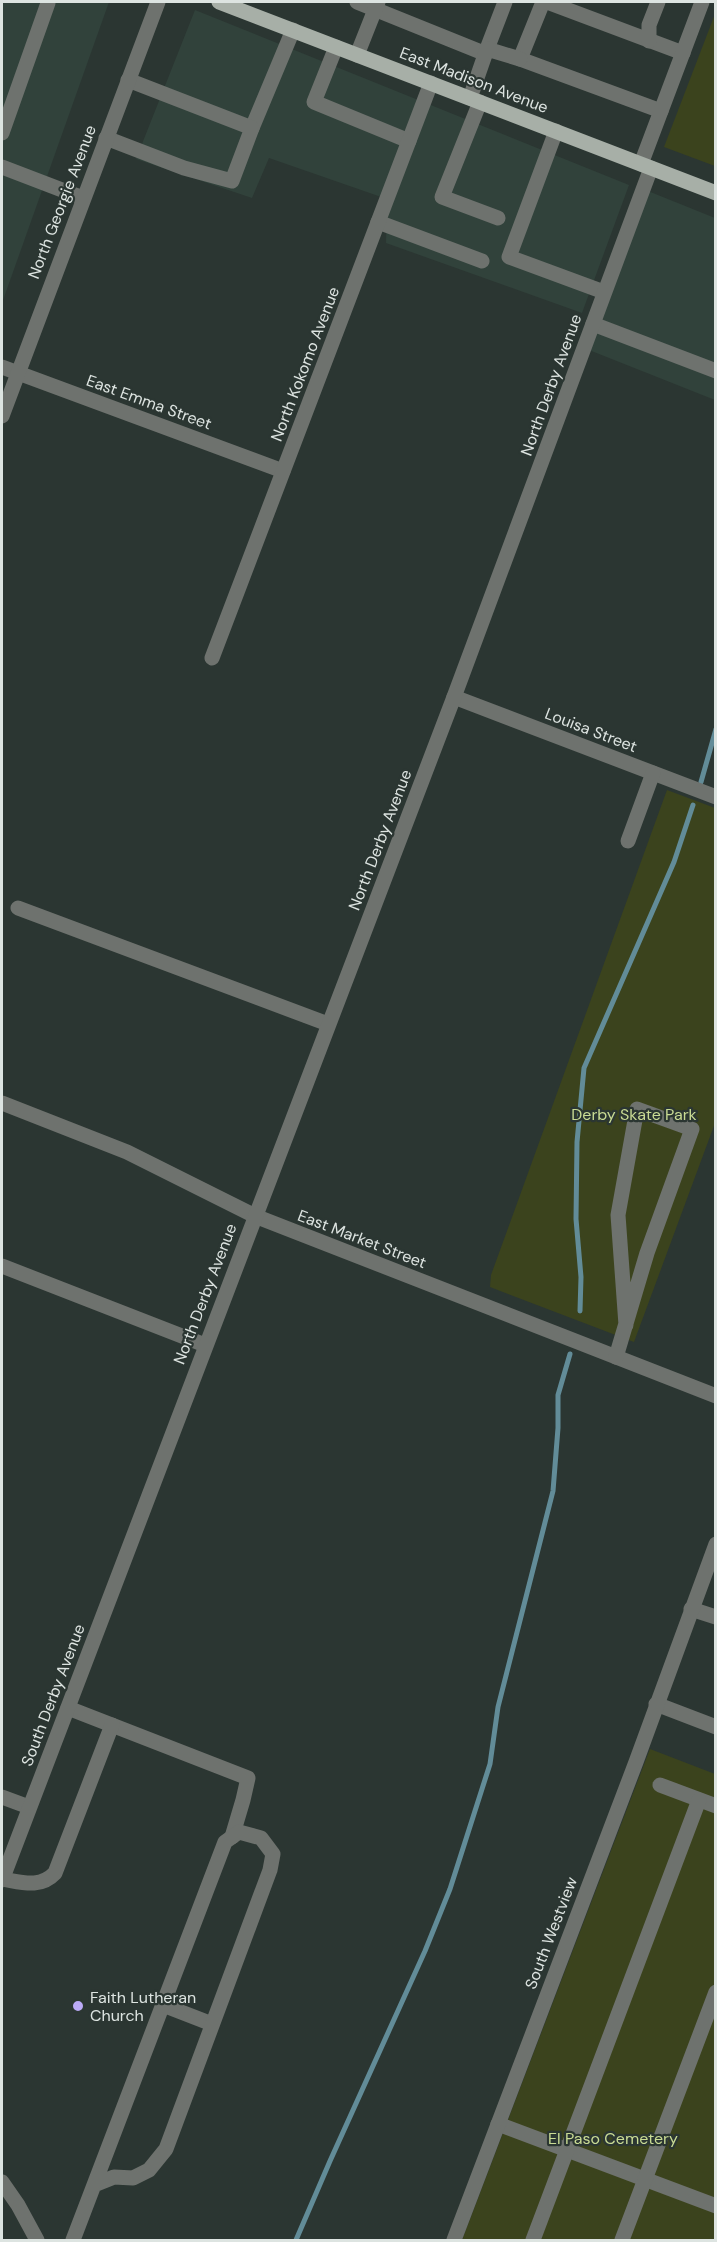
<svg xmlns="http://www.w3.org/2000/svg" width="717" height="2242" font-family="'DM Sans',sans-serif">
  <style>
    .built { fill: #31423b }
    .green { fill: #3b431d }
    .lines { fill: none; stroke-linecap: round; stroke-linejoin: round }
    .stream { stroke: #628c98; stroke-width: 5 }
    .minor { stroke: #6e726e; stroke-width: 15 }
    .major { stroke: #a7afa7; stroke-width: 15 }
    .poi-dot { fill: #bbaaf6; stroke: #2b3632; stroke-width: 2 }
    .labels { text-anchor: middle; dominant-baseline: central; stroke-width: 4.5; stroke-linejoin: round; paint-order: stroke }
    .street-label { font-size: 16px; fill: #dde4e1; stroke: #2b3632 }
    .park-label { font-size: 16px; fill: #c9db94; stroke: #2b3632 }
    .poi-label { font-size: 16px; fill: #dde4e1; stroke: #2b3632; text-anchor: start }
  </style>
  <rect width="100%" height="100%" fill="#2b3632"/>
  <!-- built -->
  <g class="built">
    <path d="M2 2H109L2 303Z"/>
    <path d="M195 10 629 185 582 313 386 243 387 199 269 158 252 198 136 159Z"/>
    <path d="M643 189 715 218V400L584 348Z"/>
  </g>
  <!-- green -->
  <g class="green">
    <path d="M715 14V166L664 147Z"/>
    <path d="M667 790 715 808V1123L634 1342 490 1287 491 1275Z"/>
    <path d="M650 1749 715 1774V2240H462Z"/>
  </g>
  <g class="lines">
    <!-- stream -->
    <g class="stream">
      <path d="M701 782 716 729"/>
      <path d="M580 1311 581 1277 576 1219 577 1142 584 1068 674 862 693 805"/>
      <path d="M296 2240 330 2161 425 1951 450 1889 490 1764 498 1707 553 1491 558 1428V1395L570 1354"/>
    </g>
    <!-- minor -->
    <g class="minor">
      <path d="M357 2 481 52 487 49 505 2"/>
      <path d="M543 2 520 59 661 111"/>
      <path d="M547 2 683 53"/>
      <path d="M649 41V25L658 2"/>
      <path d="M336 47 314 102 409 141"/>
      <path d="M357 55 378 2"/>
      <path d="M470 98 487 49 520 59"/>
      <path d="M480 102 442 197 498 218"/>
      <path d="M252 128 293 30"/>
      <path d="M556 131 509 257 604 292"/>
      <path d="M2 133 48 3"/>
      <path d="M106 138 184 168 232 181 252 128 128 80"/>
      <path d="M641 164 702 2"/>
      <path d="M2 167 83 198"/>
      <path d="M378 222 482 261"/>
      <path d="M593 324 716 371"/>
      <path d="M2 367 283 471"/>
      <path d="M2 416 158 2"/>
      <path d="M212 658 431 83"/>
      <path d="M454 697 716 797"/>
      <path d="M628 841 653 773"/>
      <path d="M18 908 328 1024"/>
      <path d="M2 1103 127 1152 255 1216 716 1396"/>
      <path d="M2 1266 205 1345"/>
      <path d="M616 1357 647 1253 692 1129 637 1109 618 1215 626 1325"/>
      <path d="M691 1609 716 1617"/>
      <path d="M656 1704 716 1727"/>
      <path d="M68 1708 248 1778 243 1800 232 1837"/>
      <path d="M660 1785 716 1806"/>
      <path d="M2 1797 29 1807"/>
      <path d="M2 1879C21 1882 40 1889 55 1873L112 1725"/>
      <path d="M2 1880 454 697 651 168"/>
      <path d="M163 2005 212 2024"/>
      <path d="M498 2124 716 2206"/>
      <path d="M2 2182 18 2205 37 2240"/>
      <path d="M73 2240 225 1842 239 1832 261 1838 273 1854 270 1870 166 2149 149 2170 133 2178 114 2177 94 2185"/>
      <path d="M454 2240 636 1762 716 1544"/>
      <path d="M533 2240 699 1800"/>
      <path d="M622 2240 716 1992"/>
    </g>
    <!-- major -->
    <path class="major" d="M219 2 716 193"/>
  </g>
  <!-- markers -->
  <circle class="poi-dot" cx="78" cy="2006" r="6"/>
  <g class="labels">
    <!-- street labels -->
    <g class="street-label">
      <text transform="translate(474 80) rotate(21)">East Madison Avenue</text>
      <text transform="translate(62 202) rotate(-69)">North Georgie Avenue</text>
      <text transform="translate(305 364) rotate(-69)">North Kokomo Avenue</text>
      <text transform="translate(551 385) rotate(-70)">North Derby Avenue</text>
      <text transform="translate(149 402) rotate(20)">East Emma Street</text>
      <text transform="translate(591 730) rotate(21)">Louisa Street</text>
      <text transform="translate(380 840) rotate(-69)">North Derby Avenue</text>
      <text transform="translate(362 1239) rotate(21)">East Market Street</text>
      <text transform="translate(205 1294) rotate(-69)">North Derby Avenue</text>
      <text transform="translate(53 1695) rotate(-69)">South Derby Avenue</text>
      <text transform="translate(551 1933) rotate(-69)">South Westview</text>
    </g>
    <!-- park labels -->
    <g class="park-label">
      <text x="634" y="1114">Derby Skate Park</text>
      <text x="613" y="2138">El Paso Cemetery</text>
    </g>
    <!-- poi labels -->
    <g class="poi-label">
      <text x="90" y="1997">Faith Lutheran<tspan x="90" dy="18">Church</tspan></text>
    </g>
  </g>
  <!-- border -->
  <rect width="717" height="2242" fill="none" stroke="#dde4e1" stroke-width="6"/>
</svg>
